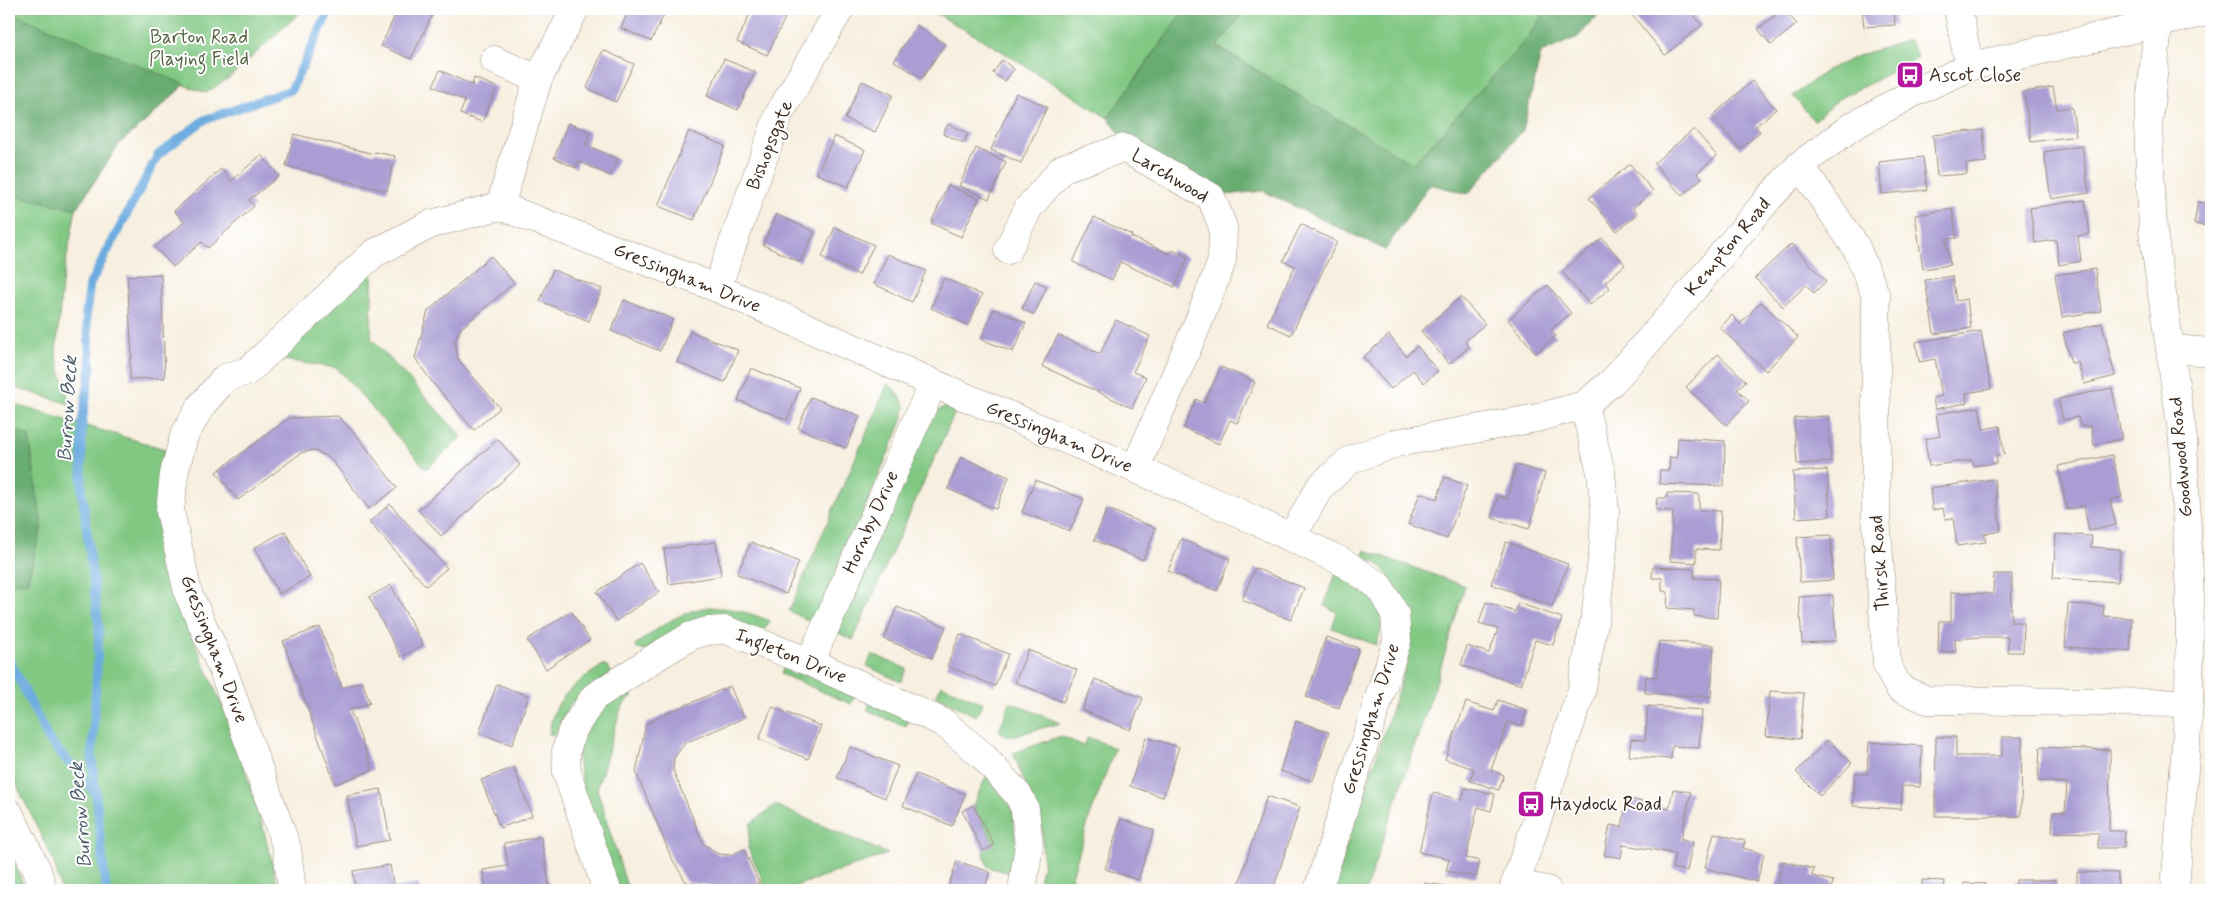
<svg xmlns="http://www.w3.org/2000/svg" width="2220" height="899" font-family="Mynerve,sans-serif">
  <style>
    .green { fill: #81c883; stroke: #5e7950 }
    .forest { fill: #68ac71; stroke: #526b48 }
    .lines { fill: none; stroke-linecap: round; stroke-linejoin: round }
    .stream { stroke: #6dace0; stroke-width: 9 }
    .building { fill: #a99dd3 }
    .minor-casing { stroke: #998c7e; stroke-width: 29 }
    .tertiary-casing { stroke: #998c7e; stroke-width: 29 }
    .minor { stroke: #fff; stroke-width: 28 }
    .tertiary { stroke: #fff; stroke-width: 28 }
    .labels { text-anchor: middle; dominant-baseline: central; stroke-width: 4; stroke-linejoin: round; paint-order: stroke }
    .park-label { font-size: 19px; fill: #546141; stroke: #fff }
    .poi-label { font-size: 19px; fill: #3b2a1e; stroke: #fff; text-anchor: start }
    .street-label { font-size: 19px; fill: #3b2a1e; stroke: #fff }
    .water-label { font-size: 20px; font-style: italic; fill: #4f5e6c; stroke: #fff }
  </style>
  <rect width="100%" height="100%" fill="#fff"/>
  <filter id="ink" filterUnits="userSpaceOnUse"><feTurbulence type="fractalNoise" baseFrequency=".02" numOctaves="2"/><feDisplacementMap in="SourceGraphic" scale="10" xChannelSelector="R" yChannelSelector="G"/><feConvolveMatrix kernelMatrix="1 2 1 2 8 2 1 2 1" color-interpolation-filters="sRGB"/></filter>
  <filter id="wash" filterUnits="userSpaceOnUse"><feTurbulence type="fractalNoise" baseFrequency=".0096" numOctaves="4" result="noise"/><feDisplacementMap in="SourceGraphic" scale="20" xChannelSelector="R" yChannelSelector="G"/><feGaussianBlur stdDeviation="1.12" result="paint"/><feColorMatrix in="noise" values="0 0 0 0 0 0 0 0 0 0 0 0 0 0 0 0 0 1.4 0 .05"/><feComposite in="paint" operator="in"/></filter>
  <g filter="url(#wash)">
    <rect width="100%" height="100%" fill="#f7efdf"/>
    <!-- green -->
    <g class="green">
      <path d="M9 9H304L230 77 206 93 184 85 146 121 120 143 76 209 62 283 56 355 70 404 9 386Z"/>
      <path d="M928 9H1185L1108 118 987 42Z"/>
      <path d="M1246 9H1547L1526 40 1413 165 1217 46Z"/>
      <path d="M1909 40 1919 58 1837 100 1814 121 1793 96 1827 70 1860 55Z"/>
      <path d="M373 254 371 338 462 437 426 469 337 368 263 357Z"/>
      <path d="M888 383 898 393 906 407 900 426 821 610 811 622 789 611Z"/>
      <path d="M9 403 165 449 158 498 161 552 187 623 234 734 264 831 279 890H61L53 860 9 769Z"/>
      <path d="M945 407 956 410 853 640 836 632 924 428 936 411Z"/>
      <path d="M1365 550 1465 586 1436 683 1366 890H1332L1406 666 1407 620 1396 589 1382 567 1364 556Z"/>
      <path d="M1337 571C1369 591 1393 603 1376 645L1332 628 1337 612 1324 606Z"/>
      <path d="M709 607C731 608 749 612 770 621L764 630 644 650 637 649 635 645C659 628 679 611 709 607Z"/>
      <path d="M872 654 907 669 901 682 867 666Z"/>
      <path d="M604 664 612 672 570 705 555 735 549 734C553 696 576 684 604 664Z"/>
      <path d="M785 665 855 695 851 704 781 674Z"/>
      <path d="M941 685 983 703 976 716 936 696Z"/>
      <path d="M625 689 633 696 626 701 620 711 597 789 628 890H618L583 789 577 752 595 712Z"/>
      <path d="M871 701 909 718 906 727 867 710Z"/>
      <path d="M1010 702 1060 723 1010 737 999 731Z"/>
      <path d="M1061 736 1084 746 1088 737 1115 748 1089 819 1068 890H1037L1043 864 1042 826 1013 753Z"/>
      <path d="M987 775 1012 808 1017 851 1010 873 988 867 983 851 994 844 973 805Z"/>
      <path d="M775 805 888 854 784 890H761L763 881 748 848 751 823Z"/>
      <path d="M9 848 25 890H9Z"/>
    </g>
    <!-- forest -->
    <g class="forest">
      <path d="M1185 9H1246L1217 47 1413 164 1526 40 1547 9H1604L1578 37 1541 53 1523 130 1468 194 1430 184 1385 250 1263 191 1206 197 1133 152 1108 118Z"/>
      <path d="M9 12 184 84 146 121 120 143 76 209 9 194Z"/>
      <path d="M9 427 29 436 42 526 27 583 9 582Z"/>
    </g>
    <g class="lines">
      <!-- stream -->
      <g class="stream">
        <path d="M9 659 49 740 96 793"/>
        <path d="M106 890 92 758 99 628 82 492V422L91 367 86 313 90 284 158 155 204 120 291 90 330 9"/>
      </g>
    </g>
    <g id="blocks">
      <!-- building -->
      <g class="building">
        <path d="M398 9H435L411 59 381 46Z"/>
        <path d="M629 9H667L651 41 621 28Z"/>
        <path d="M752 9H766L785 18 767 55 737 42Z"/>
        <path d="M1642 9H1689L1702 25 1665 55 1633 16Z"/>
        <path d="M1783 9 1797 24 1771 45 1758 29Z"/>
        <path d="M1862 9H1894L1895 25 1864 27Z"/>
        <path d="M916 25 945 44 922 78 894 61Z"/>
        <path d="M603 50 634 64 616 102 587 88Z"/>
        <path d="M724 59 755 72 738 110 707 96Z"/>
        <path d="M1002 60 1014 69 1005 81 993 73Z"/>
        <path d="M440 70 472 85 474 78 497 87 482 122 460 114 465 101 433 86Z"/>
        <path d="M862 81 893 95 875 132 845 119Z"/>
        <path d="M1752 81 1776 109 1756 126 1760 132 1740 149 1712 116Z"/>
        <path d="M2053 87 2057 109 2072 107 2076 136 2031 142 2024 92Z"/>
        <path d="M1016 93 1047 107 1021 163 991 150Z"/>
        <path d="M568 123 590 132 586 145 618 159 610 176 578 161 576 168 554 158Z"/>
        <path d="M948 124 968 133 964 143 943 134Z"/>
        <path d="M1694 129 1717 156 1697 173 1702 178 1682 196 1654 163Z"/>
        <path d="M1983 130 1986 162 1966 164 1967 174 1937 176 1933 135Z"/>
        <path d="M689 131 725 146 694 220 658 206Z"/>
        <path d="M294 134 374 154 375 152 395 156 387 191 286 166Z"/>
        <path d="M834 136 865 150 848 187 817 174Z"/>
        <path d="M2082 146 2089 193 2051 199 2044 152Z"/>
        <path d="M976 148 1006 162 989 199 959 186Z"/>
        <path d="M261 155 279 176 249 200 254 206 208 248 202 242 173 267 155 247 184 222 174 211 221 169 231 181Z"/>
        <path d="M1923 157 1927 190 1882 194 1879 162Z"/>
        <path d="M1630 164 1653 191 1633 208 1638 214 1617 231 1589 198Z"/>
        <path d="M948 185 979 199 961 237 931 223Z"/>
        <path d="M2085 200 2090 234 2078 236 2081 261 2059 265 2056 240 2035 243 2030 208Z"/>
        <path d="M2198 202 2211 204V227L2194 224Z"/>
        <path d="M1952 209 1957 238 1946 239 1950 265 1923 269 1915 215Z"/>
        <path d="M776 214 815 232 800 262 763 245Z"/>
        <path d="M1094 217 1132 235 1131 237 1170 254 1172 250 1188 257 1175 287 1120 262 1112 280 1073 262Z"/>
        <path d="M1301 224 1337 242 1291 335 1267 324 1295 266 1283 261Z"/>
        <path d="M835 227 874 245 859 275 822 257Z"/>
        <path d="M1602 238 1625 265 1605 282 1610 288 1590 305 1562 272Z"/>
        <path d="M1791 244 1826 281 1814 293 1806 285 1783 307 1755 278Z"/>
        <path d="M888 254 926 271 912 302 874 284Z"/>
        <path d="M491 256 514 283 460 329 455 341 458 359 500 408 474 430 432 382 415 358 428 311Z"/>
        <path d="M2095 269 2101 311 2062 317 2055 275Z"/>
        <path d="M553 270 602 289 589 321 540 301Z"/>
        <path d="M161 274 165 378 130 379V358H132L127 276Z"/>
        <path d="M1952 276 1956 301 1967 299 1971 328 1934 334 1925 280Z"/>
        <path d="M944 278 982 295 968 325 931 308Z"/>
        <path d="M1035 281 1047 286 1034 315 1022 309Z"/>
        <path d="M1548 285 1571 313 1551 330 1556 336 1536 353 1508 320Z"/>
        <path d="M1461 297 1485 324 1465 341 1469 347 1449 364 1421 331Z"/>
        <path d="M624 300 673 319 660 351 611 331Z"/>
        <path d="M1761 302 1798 337 1766 371 1720 328 1732 315 1740 324Z"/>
        <path d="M994 309 1026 323 1013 352 981 339Z"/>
        <path d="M1116 320 1150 336 1133 372 1146 377 1132 408 1042 366 1058 335 1100 354Z"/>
        <path d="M2102 323 2115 376 2084 384 2078 362 2071 363 2063 333Z"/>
        <path d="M690 331 738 350 725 382 677 362Z"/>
        <path d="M1981 331 1991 389 1966 393 1967 403 1935 409 1933 398 1942 396 1935 359 1919 362 1916 342Z"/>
        <path d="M1389 335 1406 356 1417 346 1438 371 1424 383 1413 370 1391 389 1363 357Z"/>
        <path d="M1718 354 1746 381 1737 389 1749 401 1726 425 1686 387Z"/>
        <path d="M1221 367 1255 382 1237 423 1230 420 1219 444 1184 428 1196 399 1204 403Z"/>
        <path d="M751 368 800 388 787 420 738 400Z"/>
        <path d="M2112 388 2122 439 2094 445 2091 427 2080 426 2078 417 2063 420 2058 399Z"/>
        <path d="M811 397 860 416 846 448 798 428Z"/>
        <path d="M1979 407 1983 429 2000 426 2004 454 1996 455 1997 463 1973 466 1972 460 1929 466 1925 439 1940 436 1936 414Z"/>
        <path d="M338 416 358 437 397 488 369 509 330 458 313 450 301 453 238 500 216 472 289 418Z"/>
        <path d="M1828 416 1831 462 1797 464 1794 418Z"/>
        <path d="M1678 438 1725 441 1724 486 1659 484 1660 470H1669L1670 457 1677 458Z"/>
        <path d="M498 439 520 465 441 536 418 510Z"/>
        <path d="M2112 455 2122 497 2110 500 2116 525 2089 531 2084 506 2067 510 2058 466Z"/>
        <path d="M961 457 1009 477 996 509 948 489Z"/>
        <path d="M1516 465 1545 473 1529 529 1492 518 1498 496 1507 499Z"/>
        <path d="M1827 470 1830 516 1796 518 1793 472Z"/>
        <path d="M1445 477 1467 486 1447 539 1408 524 1420 493 1437 499Z"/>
        <path d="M1994 479 2001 531 1984 534 1986 542 1957 546 1953 518 1945 519 1943 508 1932 510 1930 488Z"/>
        <path d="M1035 480 1084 499 1070 531 1022 512Z"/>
        <path d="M1667 493 1699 494V510L1721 511 1719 550 1696 549V563L1670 561 1673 511 1656 510 1657 498H1667Z"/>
        <path d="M390 504 447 568 426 586 369 522Z"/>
        <path d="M1107 509 1156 528 1143 560 1094 540Z"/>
        <path d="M285 531 310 577 279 594 254 548Z"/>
        <path d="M2056 534 2092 536 2091 547 2120 549 2118 582 2053 578Z"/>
        <path d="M1831 535 1833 580 1800 582 1797 537Z"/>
        <path d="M1181 539 1230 559 1217 591 1168 571Z"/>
        <path d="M716 542 721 576 669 584 664 549Z"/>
        <path d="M751 542 799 562 786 594 737 574Z"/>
        <path d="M1506 542 1568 564 1552 606 1491 584Z"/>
        <path d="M640 563 659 592 616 621 597 592Z"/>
        <path d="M1653 567 1695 569 1694 578 1719 579 1717 618 1694 616V610L1667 608 1668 592 1662 591V578H1652Z"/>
        <path d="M1255 568 1304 588 1291 620 1242 600Z"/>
        <path d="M1994 574H2012L2011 622H2024L2023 652H2008V637H1983L1955 639 1956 652H1938L1939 621H1951V592L1993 594Z"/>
        <path d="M391 585 423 645 401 657 369 597Z"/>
        <path d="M1833 595 1836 641 1802 643 1799 597Z"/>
        <path d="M1486 602 1515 612 1518 603 1562 618 1553 645 1535 640 1521 685 1461 665 1467 646 1489 653 1494 640 1498 629 1479 623Z"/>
        <path d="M2068 604 2104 606 2103 616 2132 618 2130 651 2065 647Z"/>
        <path d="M897 607 946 627 932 658 884 639Z"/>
        <path d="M571 611 590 640 546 669 527 640Z"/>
        <path d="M320 627 342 688 362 681 370 703 350 710 373 770 335 784 283 641Z"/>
        <path d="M960 634 1008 654 995 686 947 666Z"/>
        <path d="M1326 637 1359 648 1339 708 1306 697Z"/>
        <path d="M1659 641 1714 645 1711 697 1645 693 1646 676 1657 677Z"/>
        <path d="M1028 650 1077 670 1063 702 1015 682Z"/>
        <path d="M1095 679 1143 698 1130 730 1082 710Z"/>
        <path d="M497 684 529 696 512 745 479 733Z"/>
        <path d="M730 686 744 718 685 743 674 758 673 770 703 843 718 854 731 855 744 849 759 883 737 890 686 882 671 857 636 772 646 724 672 711Z"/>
        <path d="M1770 691 1804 693 1800 739 1766 736Z"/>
        <path d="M1498 700 1527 710 1522 726 1508 722 1491 770 1504 775 1499 790 1470 781 1474 769 1445 759 1466 702 1494 711Z"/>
        <path d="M1648 706 1702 710 1699 748 1672 746 1671 759 1629 756 1631 739 1645 740Z"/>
        <path d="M772 707 821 726 808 759 759 739Z"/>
        <path d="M1296 721 1329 732 1313 781 1280 771Z"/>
        <path d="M1146 737 1179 747 1163 797 1130 786Z"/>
        <path d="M1936 737H1956V756H2002V737H2022L2021 816H1935Z"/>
        <path d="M1828 740 1852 763 1820 796 1796 772Z"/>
        <path d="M1869 742 1922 746 1920 787 1902 786 1901 809 1853 806 1855 773 1867 774Z"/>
        <path d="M850 747 898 766 885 798 837 778Z"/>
        <path d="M2040 747 2110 750 2109 831H2125L2124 848H2098V833L2052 832 2053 812H2065L2067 783 2038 781Z"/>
        <path d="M514 767 532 816 500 828 481 780Z"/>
        <path d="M916 774 965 794 952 826 903 806Z"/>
        <path d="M1465 788 1495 794 1491 811 1478 807 1466 858 1480 861 1476 877 1446 871 1449 859 1419 852 1433 793 1462 800Z"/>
        <path d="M381 789 390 840 356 846 347 795Z"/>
        <path d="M1673 789 1691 792 1681 839 1693 841 1687 871 1672 868 1675 854 1650 849 1623 845 1621 858 1604 855 1610 825 1622 827 1627 798 1669 809Z"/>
        <path d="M1267 796 1300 807 1273 890H1237Z"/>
        <path d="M973 805 994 845 983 851 962 811Z"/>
        <path d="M1121 819 1154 830 1138 880 1105 869Z"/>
        <path d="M1714 833 1745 841 1743 848 1764 854 1757 882 1705 868Z"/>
        <path d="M541 837 550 890H512V888L486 890 483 870 508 866 504 843Z"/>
        <path d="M957 861 990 872 984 890H947Z"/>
        <path d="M1783 861 1814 869 1812 876 1833 881 1831 890H1775Z"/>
        <path d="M390 865 394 888 418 884 420 890H356L353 871Z"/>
        <path d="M2077 872 2118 873 2117 890H2077Z"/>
        <path d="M1922 880 1945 881 1944 890H1922Z"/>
        <rect x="2016" y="880" width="40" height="10"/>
        <path d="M1424 883 1455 887 1454 890H1423Z"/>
        <path d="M1964 883 1986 884V890H1964Z"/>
      </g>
    </g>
  </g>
  <g filter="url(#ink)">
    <use href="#blocks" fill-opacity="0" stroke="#998c7e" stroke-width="1"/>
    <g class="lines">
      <!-- minor casing -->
      <g class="minor-casing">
        <g id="minor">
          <path d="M1958 9 1966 50 1972 66"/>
          <path d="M2158 25 2148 126 2153 231 2183 439 2190 597 2189 703 2175 890"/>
          <path d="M494 60 538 79"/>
          <path d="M1800 165 1856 247 1876 296V517L1887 665 1899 688 1927 700 2189 703"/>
          <path d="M500 206 538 79 575 9"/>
          <path d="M1008 250 1029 207 1063 168 1124 148 1211 197 1223 227 1222 261 1198 323 1135 469"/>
          <path d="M717 288 779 114 840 9"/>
          <path d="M2171 349 2211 352"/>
          <path d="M1291 538 1320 487 1350 460 1396 443 1537 418 1584 405 1613 381 1684 300 1769 198 1800 165 1851 127 1915 92 1972 66 2211 11"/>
          <path d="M810 662 933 383"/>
          <path d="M1515 884 1547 890"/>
          <path d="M292 890 287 848 223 670 188 593 170 511 174 474 184 436 201 406 225 378 248 371 373 254 431 224 500 206 717 288 949 390 1235 511 1341 561 1379 586 1395 614 1397 641 1318 890"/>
          <path d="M607 890 567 773 566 751 572 731 594 697 656 657 691 636 707 631 726 630 810 662 944 723 983 756 1019 796 1025 809 1029 845 1022 890"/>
          <path d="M1513 890 1581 693 1596 612 1603 550 1605 511 1601 472 1584 405"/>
        </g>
      </g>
      <!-- tertiary casing -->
      <g class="tertiary-casing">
        <path id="tertiary" d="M9 813 37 870 43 890"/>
      </g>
      <!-- minor -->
      <use href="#minor" class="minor"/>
      <!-- tertiary -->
      <use href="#tertiary" class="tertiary"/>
    </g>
  </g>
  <!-- icons -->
  <defs>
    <g id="bus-square" transform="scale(1.4375)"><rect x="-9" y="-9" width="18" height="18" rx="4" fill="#b5179e" stroke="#fff"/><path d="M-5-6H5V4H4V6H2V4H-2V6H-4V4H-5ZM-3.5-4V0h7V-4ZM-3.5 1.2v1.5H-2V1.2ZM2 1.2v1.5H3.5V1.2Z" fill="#fff"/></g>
  </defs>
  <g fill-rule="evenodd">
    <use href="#bus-square" x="1910" y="75"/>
    <use href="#bus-square" x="1531" y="804"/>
  </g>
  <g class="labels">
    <!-- park labels -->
    <g class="park-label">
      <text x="199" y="37">Barton Road<tspan x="199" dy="22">Playing Field</tspan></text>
    </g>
    <!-- poi labels -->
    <g class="poi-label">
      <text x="1929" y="75">Ascot Close</text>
      <text x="1550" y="804">Haydock Road</text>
    </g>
    <!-- street labels -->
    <g class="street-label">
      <text transform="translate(770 145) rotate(-68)">Bishopsgate</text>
      <text transform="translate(1170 176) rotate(31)">Larchwood</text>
      <text transform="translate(1728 247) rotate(-50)">Kempton Road</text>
      <text transform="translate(687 278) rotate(22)">Gressingham Drive</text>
      <text transform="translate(1059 437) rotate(23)">Gressingham Drive</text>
      <text transform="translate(2181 457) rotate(-95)">Goodwood Road</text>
      <text transform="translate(871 522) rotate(-66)">Hornby Drive</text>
      <text transform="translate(1880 563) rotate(-94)">Thirsk Road</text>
      <text transform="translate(214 649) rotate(69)">Gressingham Drive</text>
      <text transform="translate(791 656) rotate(22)">Ingleton Drive</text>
      <text transform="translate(1371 719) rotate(-73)">Gressingham Drive</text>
    </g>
    <!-- water labels -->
    <g class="water-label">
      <text transform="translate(68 409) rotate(-87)">Burrow Beck</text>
      <text transform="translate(81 815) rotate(-95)">Burrow Beck</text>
    </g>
  </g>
  <!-- margin -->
  <rect width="2220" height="899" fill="none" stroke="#fff" stroke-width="30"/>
</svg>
